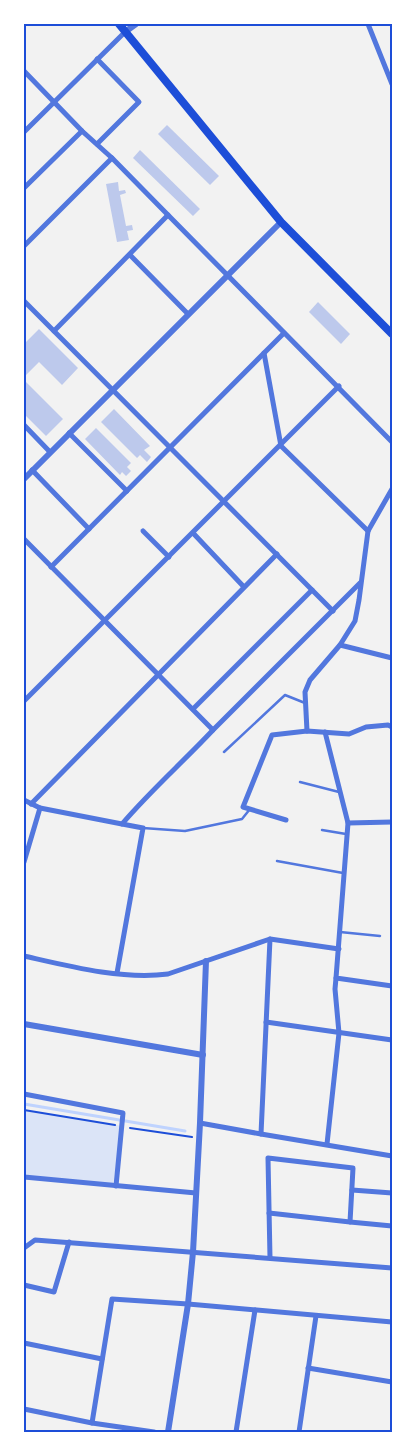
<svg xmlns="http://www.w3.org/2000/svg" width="416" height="1456" font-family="Mulish,sans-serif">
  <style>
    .green { fill: #dbe4f7 }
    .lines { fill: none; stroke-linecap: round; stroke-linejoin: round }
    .stream { stroke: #bfd3fe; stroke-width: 3 }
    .building { fill: #bdc9ec }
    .path { stroke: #1d4ed8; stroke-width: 2 }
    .service { stroke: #5277de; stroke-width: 2.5 }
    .minor { stroke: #5277de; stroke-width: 5 }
    .tertiary { stroke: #5277de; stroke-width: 6 }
    .primary { stroke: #1d4ed8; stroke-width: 8 }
    .neatline { fill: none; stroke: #1d4ed8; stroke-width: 2 }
  </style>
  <rect width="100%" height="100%" fill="#f2f2f2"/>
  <!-- green -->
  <path class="green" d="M24 1110 122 1126 113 1185 24 1176Z"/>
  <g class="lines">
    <!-- stream -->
    <path class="stream" d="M24 1104 185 1131"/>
  </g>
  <!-- building -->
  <g class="building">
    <path d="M167 125 219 176 210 185 158 134Z"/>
    <path d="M140 150 200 209 193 216 133 158Z"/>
    <path d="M118 182 119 191 125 190 126 193 120 195 126 226 132 225 133 230 127 231 129 240 117 242 106 184Z"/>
    <path d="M318 302 350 334 341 344 309 312Z"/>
    <path d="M39 329 78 368 62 385 39 362 24 377V344Z"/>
    <path d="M24 380 63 419 46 436 24 414Z"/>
    <path d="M114 409 150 446 144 450 151 457 147 462 140 455 137 458 101 422Z"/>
    <path d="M96 428 131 463 127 467 131 471 126 476 122 472 120 475 85 439Z"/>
  </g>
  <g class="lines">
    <!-- path -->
    <g class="path">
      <path d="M24 1110 115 1125"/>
      <path d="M130 1128 192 1137"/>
    </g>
    <!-- service -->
    <g class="service">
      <path d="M224 752 285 695 305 703"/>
      <path d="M300 782 339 792"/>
      <path d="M143 828 185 831 242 819 250 809"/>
      <path d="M322 830 346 834"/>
      <path d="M277 861 343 873"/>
      <path d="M340 932 380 936"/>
    </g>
    <!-- minor -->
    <g class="minor">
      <path d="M368 24 392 84"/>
      <path d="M24 71 82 131 112 158 168 215 392 442"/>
      <path d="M24 132 125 32"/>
      <path d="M97 144 139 102 97 59"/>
      <path d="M24 188 82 131"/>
      <path d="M24 246 112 158"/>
      <path d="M130 255 188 314"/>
      <path d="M24 301 333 611"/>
      <path d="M54 331 168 215"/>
      <path d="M264 353 281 446 368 531"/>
      <path d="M24 425 50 452"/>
      <path d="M69 433 127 491"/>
      <path d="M32 470 89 529"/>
      <path d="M143 531 169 557"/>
      <path d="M193 533 244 587"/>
      <path d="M24 539 213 730"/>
      <path d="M51 567 284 333"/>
      <path d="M340 645 392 658"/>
      <path d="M24 701 339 386"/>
      <path d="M193 709 312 590"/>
      <path d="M307 731 305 692 310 680 340 645 355 621 359 600 368 531 392 489"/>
      <path d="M325 732 348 823 336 978 392 986"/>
      <path d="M24 800 40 808 122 824C150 791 183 762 213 730L360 583"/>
      <path d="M31 804 277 554"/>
      <path d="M286 820 243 807 272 735 307 731 349 734 366 727 388 725 392 727"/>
      <path d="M348 823 392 822"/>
      <path d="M24 862 40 808"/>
      <path d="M24 956C68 966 122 980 168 974L270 939 339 949"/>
      <path d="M117 973 143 828 122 824"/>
      <path d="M266 1022 392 1040"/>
      <path d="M24 1094 123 1113 116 1186"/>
      <path d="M200 1123 261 1134 270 939"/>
      <path d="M261 1134 392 1156"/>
      <path d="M327 1144 339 1033 335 989 336 978"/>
      <path d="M24 1177 196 1193"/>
      <path d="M352 1190 392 1193"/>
      <path d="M269 1213 350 1222"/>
      <path d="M24 1248 35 1240 392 1268"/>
      <path d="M270 1258 268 1158 353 1168 350 1222 392 1226"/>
      <path d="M24 1285 54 1292 69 1242"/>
      <path d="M24 1343 102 1359"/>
      <path d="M308 1368 392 1382"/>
      <path d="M24 1409 92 1423 154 1432"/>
      <path d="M92 1423 112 1299 188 1304 392 1322"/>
      <path d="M236 1432 255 1310"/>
      <path d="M299 1432 316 1316"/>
    </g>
    <!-- tertiary -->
    <g class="tertiary">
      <path d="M125 32 136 24"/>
      <path d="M24 479 281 222"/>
      <path d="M24 1024 203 1055"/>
      <path d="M168 1432 188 1304 193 1252 200 1123 206 961"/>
    </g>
    <!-- primary -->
    <path class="primary" d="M119 24 281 222 392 334"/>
  </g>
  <!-- border -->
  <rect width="416" height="1456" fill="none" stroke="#ffffff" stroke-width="50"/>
  <rect x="25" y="25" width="366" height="1406" class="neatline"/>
</svg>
